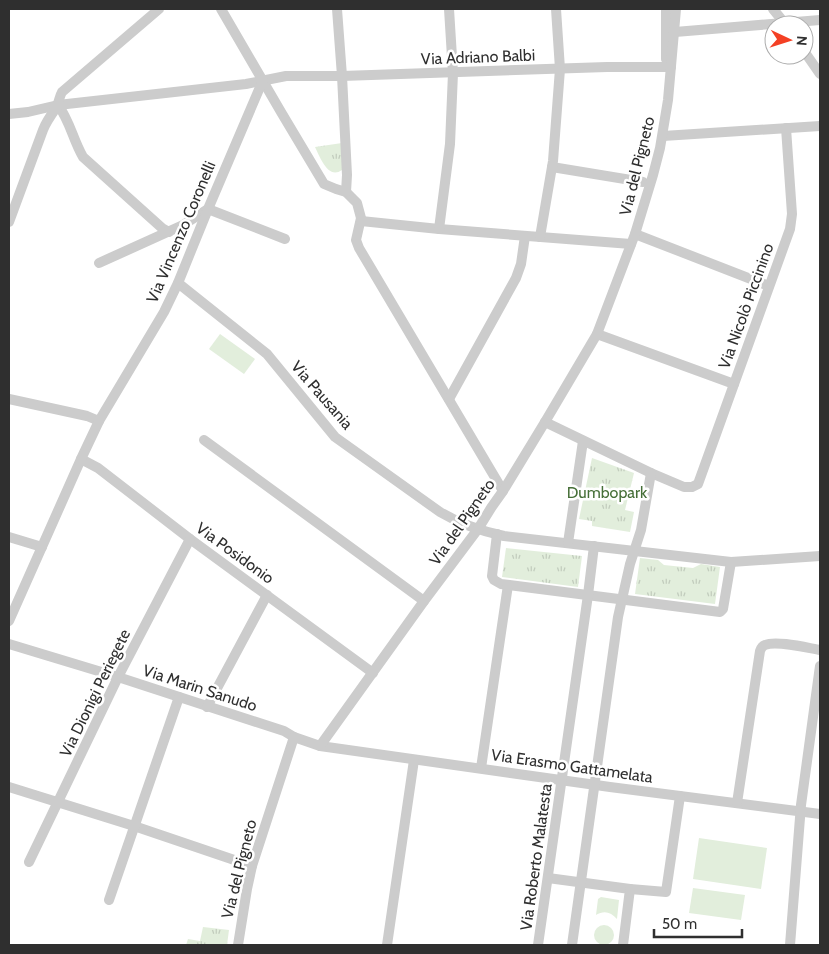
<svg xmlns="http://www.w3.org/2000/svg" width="829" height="954" font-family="Cabin,sans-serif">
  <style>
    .grass { fill: #e2eedc }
    .park { fill: url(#park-tufts) }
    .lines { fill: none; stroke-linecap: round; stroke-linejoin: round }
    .street { stroke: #ccc; stroke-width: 10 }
    .labels { text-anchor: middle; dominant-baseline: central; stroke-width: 5; stroke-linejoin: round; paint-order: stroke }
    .street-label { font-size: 16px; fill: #2f2f2f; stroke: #fff }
    .park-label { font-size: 16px; fill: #466f38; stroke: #fff }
  </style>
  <defs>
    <pattern id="park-tufts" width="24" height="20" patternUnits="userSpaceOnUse" patternTransform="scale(1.25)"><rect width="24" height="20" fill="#e2eedc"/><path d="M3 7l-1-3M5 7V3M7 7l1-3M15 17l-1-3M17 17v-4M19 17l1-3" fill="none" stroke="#c2ccbd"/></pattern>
  </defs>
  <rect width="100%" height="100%" fill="#fff"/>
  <!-- grass -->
  <g class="grass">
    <path d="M220 334 255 359 244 374 209 349Z"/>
    <path d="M699 838 767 848 761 889 693 879Z"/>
    <path d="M693 888 745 895 741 920 689 913Z"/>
    <path d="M601 897 619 900 617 919C611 912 604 910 596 915L598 899Z"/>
    <circle cx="604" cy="935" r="10"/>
  </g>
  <!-- park -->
  <g class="park">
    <path d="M342 143V170C328 180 320 157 315 147Z"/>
    <path d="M592 458 634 473 625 510 634 512 630 532 592 526V521L579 519Z"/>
    <path d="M506 548 582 556 578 587 502 577Z"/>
    <path d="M640 558 658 560 664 565 693 568 701 564 720 567 715 604 635 594Z"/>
    <path d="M203 927 229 930 227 945H186L188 939 200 941Z"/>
  </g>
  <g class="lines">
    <!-- street -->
    <g class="street">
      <path d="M221 9 281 112 324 184 336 189 346 192 357 203 361 218 356 240 359 248 503 491"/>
      <path d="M337 9 342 76 347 175 346 192"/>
      <path d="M773 9 786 25"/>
      <path d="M675 32 820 20"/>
      <path d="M804 51 820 74"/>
      <path d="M58 105C70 121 73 140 83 157L162 228 169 232"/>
      <path d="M9 114 28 112 58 105 246 84 286 76H342L607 67H671L666 59V9"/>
      <path d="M663 136 820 126"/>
      <path d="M552 167 643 182"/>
      <path d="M361 221 439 229 631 244"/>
      <path d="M9 222 43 130C46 122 51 115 56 108 59 103 59 97 62 92L159 9"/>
      <path d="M439 229 450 144 453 73 449 9"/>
      <path d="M635 234 769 286"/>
      <path d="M540 237 553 161 560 69 556 9"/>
      <path d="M99 263 183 225 208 209 285 239"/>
      <path d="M178 283 267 354 335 437 440 512C460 524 481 531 504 536L731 562 820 556"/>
      <path d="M597 334 734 384"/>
      <path d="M9 399 87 416 99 421"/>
      <path d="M449 399 516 278 521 264 525 236"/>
      <path d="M545 422 651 473 684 487H692L698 484 790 229 792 214 786 128"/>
      <path d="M204 440 424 601"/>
      <path d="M81 459 98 468 190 539 373 673"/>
      <path d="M497 534 492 576 494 580 501 584 720 612 723 609 731 562"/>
      <path d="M9 537 42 547"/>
      <path d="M568 543 583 441"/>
      <path d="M9 621 81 459 99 421 164 312 178 283 208 209 263 80"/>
      <path d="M9 644 118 677 284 731 294 737"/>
      <path d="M207 707 267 595"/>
      <path d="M320 746 610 787 820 814"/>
      <path d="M481 768 508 585"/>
      <path d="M9 787 134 826 252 866"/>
      <path d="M737 803 760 651C761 648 762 646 765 645 776 640 808 648 820 650"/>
      <path d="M29 862 118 677 190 539"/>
      <path d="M548 878 630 889 623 945"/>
      <path d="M630 889 666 892 680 796"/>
      <path d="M109 900 179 697"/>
      <path d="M238 945 247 889 252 866 294 737 320 746 424 601 478 529 491 508 503 491 545 422 597 334 635 234 653 175 660 148 668 100 676 9"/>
      <path d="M387 945 414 760"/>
      <path d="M538 945 588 595 594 546"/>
      <path d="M572 945 618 617 630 564 641 530 651 473"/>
      <path d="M790 945 801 805 820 666"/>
    </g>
  </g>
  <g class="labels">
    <!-- street labels -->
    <g class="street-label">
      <text transform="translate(478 57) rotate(-2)">Via Adriano Balbi</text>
      <text transform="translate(637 166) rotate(-76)">Via del Pigneto</text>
      <text transform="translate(181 232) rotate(-67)">Via Vincenzo Coronelli</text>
      <text transform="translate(746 306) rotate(-70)">Via Nicolò Piccinino</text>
      <text transform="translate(322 395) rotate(49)">Via Pausania</text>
      <text transform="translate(462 522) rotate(-55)">Via del Pigneto</text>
      <text transform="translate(235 553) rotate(36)">Via Posidonio</text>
      <text transform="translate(200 688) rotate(18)">Via Marin Sanudo</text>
      <text transform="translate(95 693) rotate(-64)">Via Dionigi Periegete</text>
      <text transform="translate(572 766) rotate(8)">Via Erasmo Gattamelata</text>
      <text transform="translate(536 857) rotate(-82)">Via Roberto Malatesta</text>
      <text transform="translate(239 869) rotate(-76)">Via del Pigneto</text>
    </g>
    <!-- park labels -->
    <g class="park-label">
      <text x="607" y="492">Dumbopark</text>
    </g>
  </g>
  <!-- border -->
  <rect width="829" height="954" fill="none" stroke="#2f2f2f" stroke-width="20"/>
  <!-- north arrow -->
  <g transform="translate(789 40) rotate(94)"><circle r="24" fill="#ffffff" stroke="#acacac"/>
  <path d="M0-4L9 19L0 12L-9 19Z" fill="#f44024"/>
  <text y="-8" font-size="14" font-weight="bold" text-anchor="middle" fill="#2f2f2f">N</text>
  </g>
  <!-- scale -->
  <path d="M654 929v8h88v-8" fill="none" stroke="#2f2f2f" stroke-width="2.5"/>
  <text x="662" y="929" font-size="15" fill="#2f2f2f" stroke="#ffffff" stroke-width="4" paint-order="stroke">50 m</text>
</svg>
